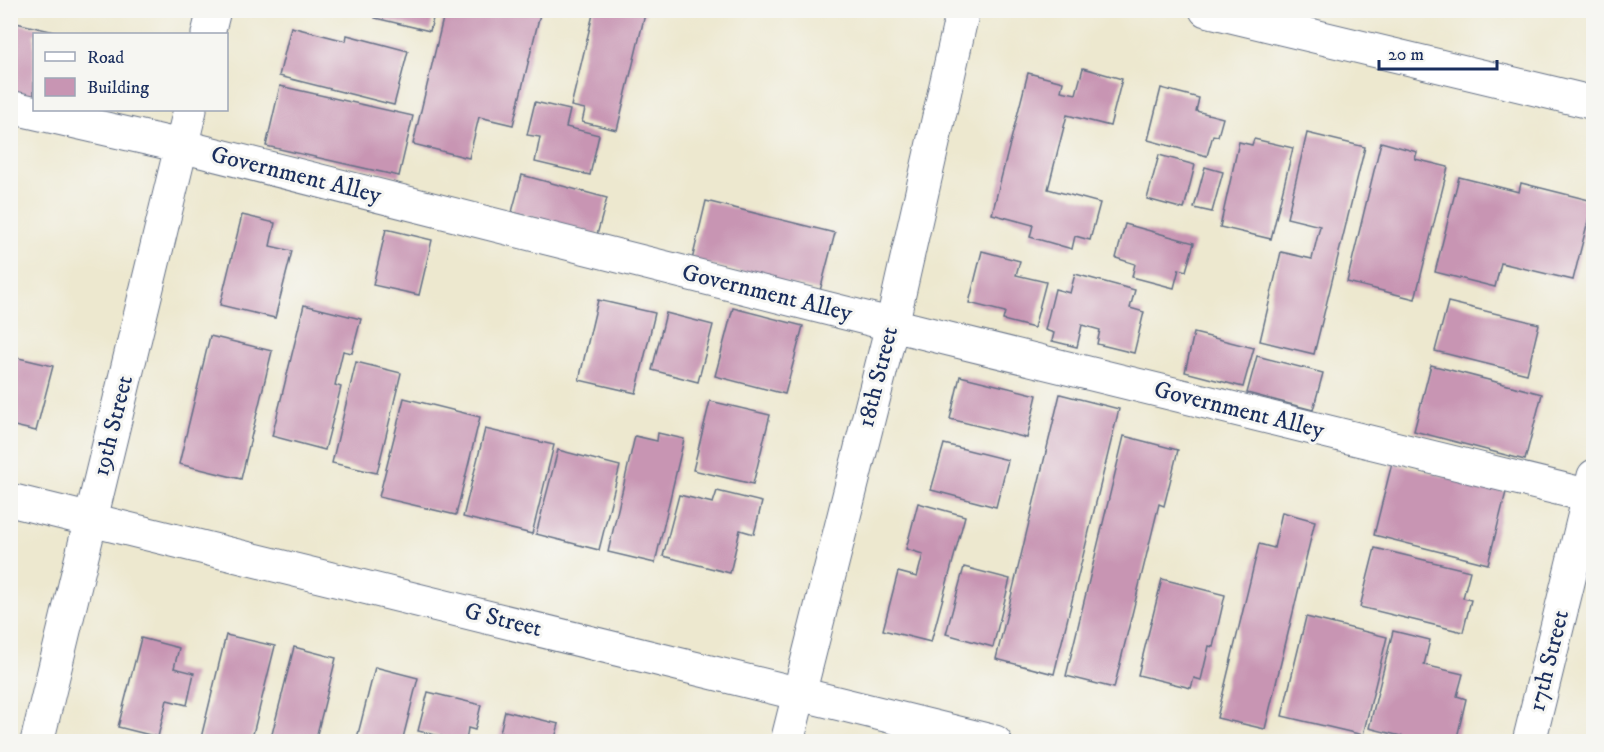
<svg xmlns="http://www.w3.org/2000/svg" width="1604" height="752" font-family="'IM FELL DW Pica',serif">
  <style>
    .building { fill: #c895b3 }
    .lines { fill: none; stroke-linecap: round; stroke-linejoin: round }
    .minor-casing { stroke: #647086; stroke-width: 35 }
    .minor { stroke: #fff; stroke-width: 33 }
    .labels { text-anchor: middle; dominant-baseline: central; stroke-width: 6; stroke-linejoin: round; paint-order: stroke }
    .street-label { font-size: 24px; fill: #1b2f5e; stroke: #f6f6f2 }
  </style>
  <rect width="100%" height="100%" fill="#f6f6f2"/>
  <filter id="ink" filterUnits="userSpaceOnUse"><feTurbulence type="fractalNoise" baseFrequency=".0167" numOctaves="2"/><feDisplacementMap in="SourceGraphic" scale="12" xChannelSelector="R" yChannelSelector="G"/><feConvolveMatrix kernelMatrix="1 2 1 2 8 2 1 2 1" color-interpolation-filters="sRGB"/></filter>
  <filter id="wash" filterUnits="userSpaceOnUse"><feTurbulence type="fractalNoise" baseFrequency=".008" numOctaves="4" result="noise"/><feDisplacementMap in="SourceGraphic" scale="24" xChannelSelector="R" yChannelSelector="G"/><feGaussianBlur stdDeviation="1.35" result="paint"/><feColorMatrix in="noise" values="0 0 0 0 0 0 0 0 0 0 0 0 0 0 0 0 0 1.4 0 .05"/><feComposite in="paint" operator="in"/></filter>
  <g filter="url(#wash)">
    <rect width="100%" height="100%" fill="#ede8cf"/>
    <g id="blocks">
      <!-- building -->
      <g class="building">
        <path d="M377 10H435L430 31 375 18Z"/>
        <path d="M445 10H541L513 125 479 117 469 158 413 144Z"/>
        <path d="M594 10H646L617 130 582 122 585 109 571 106Z"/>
        <path d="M12 22 63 34H34V97L10 92V30Z"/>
        <path d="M291 27 346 41 347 35 408 51 394 105 279 76Z"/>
        <path d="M1083 68 1122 79 1110 126 1067 115 1048 189 1100 203 1090 240 1075 236 1072 249 1030 237 1033 225 992 214 1028 73 1063 82 1061 91 1076 94Z"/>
        <path d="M280 86 413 116 399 176 266 146Z"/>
        <path d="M1161 88 1199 98 1196 111 1223 118 1218 136 1213 135 1207 156 1148 140Z"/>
        <path d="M535 102 570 110 566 127 599 135 590 175 535 162 540 137 527 135Z"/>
        <path d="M1307 133 1365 147 1314 354 1260 341 1281 252 1312 259 1320 226 1287 218Z"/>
        <path d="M1254 139 1293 148 1271 239 1220 227 1239 142 1252 145Z"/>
        <path d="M1381 142 1417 152 1415 159 1448 167 1415 299 1347 282Z"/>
        <path d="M1159 155 1195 165 1184 209 1147 199Z"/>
        <path d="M1205 167 1223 172 1212 212 1194 208Z"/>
        <path d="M522 175 607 198 597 235 512 212Z"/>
        <path d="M1459 177 1519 192 1521 183 1593 201 1573 280 1501 263 1495 287 1435 272Z"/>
        <path d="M706 201 835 233 820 291 692 260Z"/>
        <path d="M242 215 275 223 270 246 292 251 275 318 220 305Z"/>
        <path d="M1125 224 1194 243 1186 271 1179 269 1174 288 1132 277 1135 264 1116 258Z"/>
        <path d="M386 229 432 240 419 295 373 285Z"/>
        <path d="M982 251 1020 261 1016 275 1046 282 1034 328 1003 320 1005 312 969 303Z"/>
        <path d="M1075 274 1135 290 1130 308 1144 312 1134 353 1097 344 1100 330 1082 325 1077 347 1052 341 1054 333 1045 330 1055 289 1070 293Z"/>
        <path d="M598 300 655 313 636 393 579 380Z"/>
        <path d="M1448 302 1539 324 1527 374 1435 351Z"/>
        <path d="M304 305 361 319 352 353 343 351 335 385 341 387 325 450 272 436Z"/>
        <path d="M733 308 803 326 785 394 715 376Z"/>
        <path d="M666 313 713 325 698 382 652 370Z"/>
        <path d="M1194 333 1254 348 1243 387 1185 372Z"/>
        <path d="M210 336 272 351 241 479 179 464Z"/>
        <path d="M10 356 53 366 36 431 10 425Z"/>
        <path d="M1257 356 1323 373 1313 410 1247 393Z"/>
        <path d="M356 362 401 373 377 473 332 463Z"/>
        <path d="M1431 365 1542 394 1525 460 1414 431Z"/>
        <path d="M960 376 1037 395 1027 438 950 419Z"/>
        <path d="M1060 394 1119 409 1054 674 996 659Z"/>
        <path d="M404 398 480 417 456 515 379 497Z"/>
        <path d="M710 401 770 415 753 484 693 470Z"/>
        <path d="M485 429 554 445 532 534 463 517Z"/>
        <path d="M658 433 684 439 655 563 608 552 635 436 657 441Z"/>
        <path d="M1124 436 1178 450 1164 506 1159 504 1114 688 1066 676Z"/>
        <path d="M944 444 1008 460 996 507 931 490Z"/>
        <path d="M558 450 620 466 599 550 536 534Z"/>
        <path d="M1392 463 1506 492 1488 564 1374 535Z"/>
        <path d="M717 491 762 502 754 534 740 530 730 573 663 556 679 495 713 503Z"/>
        <path d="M918 503 965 516 931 642 883 630 898 572 917 577 923 554 906 549Z"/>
        <path d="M1282 512 1315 521 1265 729 1217 718 1259 544 1274 548Z"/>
        <path d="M1375 548 1470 571 1463 598 1471 600 1463 632 1360 607Z"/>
        <path d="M964 567 1010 579 993 647 946 634Z"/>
        <path d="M1162 579 1225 595 1213 647 1209 646 1201 680 1194 678 1191 688 1138 675Z"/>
        <path d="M1306 617 1387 637 1363 735 1282 716Z"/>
        <path d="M1393 631 1430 640 1424 665 1463 674 1457 696 1466 699 1456 742H1424L1369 728Z"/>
        <path d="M226 635 275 646 251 742H200Z"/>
        <path d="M141 638 179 648 174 668 194 673 187 705 167 700 158 737 118 727Z"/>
        <path d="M294 647 336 658 315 742H270Z"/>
        <path d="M375 667 418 678 402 742H356Z"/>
        <path d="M428 692 481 705 475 730 468 728 466 742 418 731Z"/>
        <path d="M505 711 559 724 554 742H505L506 738 499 737Z"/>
      </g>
    </g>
  </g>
  <g filter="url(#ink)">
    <use href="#blocks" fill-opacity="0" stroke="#647086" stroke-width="1.5"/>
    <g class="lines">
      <!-- minor casing -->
      <g class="minor-casing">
        <g id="minor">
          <path d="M1206 10 1594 103"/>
          <path d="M208 34 214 10"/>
          <path d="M10 107 181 146 949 339 1594 497"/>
          <path d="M10 500 995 742"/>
          <path d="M37 742 190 110"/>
          <path d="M787 742 892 325 963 10"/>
          <path d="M1529 742 1594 476"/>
        </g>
      </g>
      <!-- minor -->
      <use href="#minor" class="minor"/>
    </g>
  </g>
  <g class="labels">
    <!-- street labels -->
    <g class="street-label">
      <text transform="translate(296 175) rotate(14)">Government Alley</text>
      <text transform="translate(767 293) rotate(14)">Government Alley</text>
      <text transform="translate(878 377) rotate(-76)">18th Street</text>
      <text transform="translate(1239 410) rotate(14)">Government Alley</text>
      <text transform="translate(113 426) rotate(-76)">19th Street</text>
      <text transform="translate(503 620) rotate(14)">G Street</text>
      <text transform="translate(1549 661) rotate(-76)">17th Street</text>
    </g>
  </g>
  <!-- margin -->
  <rect width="1604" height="752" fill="none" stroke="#f6f6f2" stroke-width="36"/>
  <!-- legend -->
  <rect x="33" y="33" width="195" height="78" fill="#f6f6f2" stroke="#9ea6b7" stroke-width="1.5"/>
  <rect x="45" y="52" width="30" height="9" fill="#ffffff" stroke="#9ea6b7" stroke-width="1.5"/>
  <text x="87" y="63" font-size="18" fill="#1b2f5e">Road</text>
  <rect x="45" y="78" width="30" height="18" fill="#c895b3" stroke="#9ea6b7" stroke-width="1.5"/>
  <text x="87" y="93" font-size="18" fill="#1b2f5e">Building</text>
  <!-- scale -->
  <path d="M1379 60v9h118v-9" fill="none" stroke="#1b2f5e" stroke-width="3"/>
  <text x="1388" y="60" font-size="18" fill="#1b2f5e" stroke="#f6f6f2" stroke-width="4.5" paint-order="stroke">20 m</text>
</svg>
